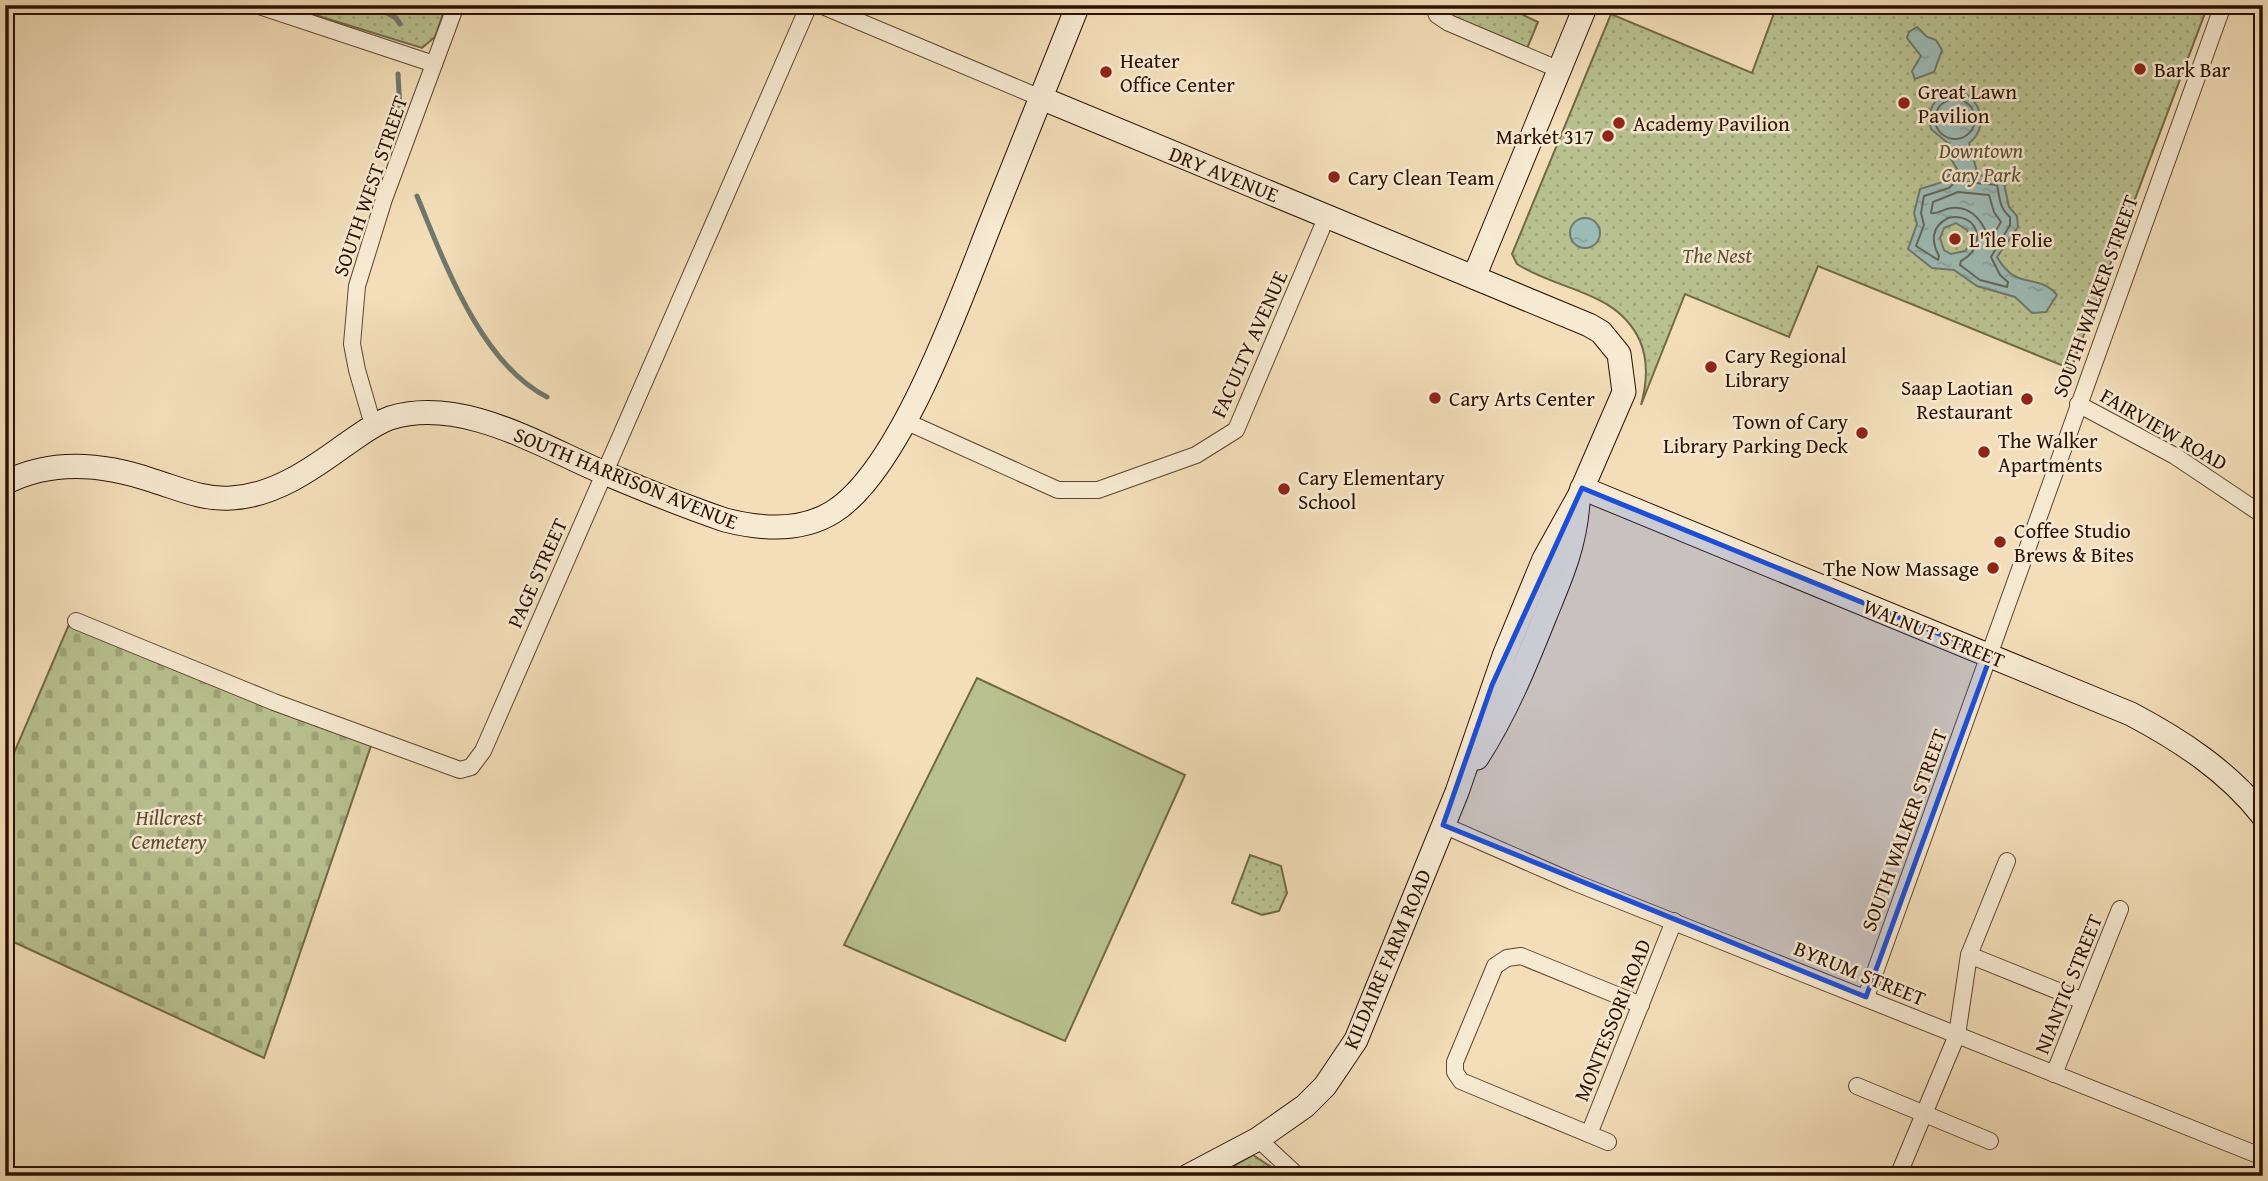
<svg xmlns="http://www.w3.org/2000/svg" width="2268" height="1181" font-family="'Gentium Book Plus',serif">
  <style>
    .cemetery { fill: url(#cemetery-stones); stroke: #726948; stroke-width: 2 }
    .park { fill: url(#park-dots); stroke: #726948; stroke-width: 2 }
    .pitch { fill: #b9c190; stroke: #726948; stroke-width: 2 }
    .water { fill: url(#water-ripples); stroke: #70776d; stroke-width: 2; fill-rule: evenodd }
    .lines { fill: none; stroke-linecap: round; stroke-linejoin: round }
    .shore { stroke: #64665b; stroke-width: 2 }
    .stream { stroke: #70776d; stroke-width: 5 }
    .street-casing { stroke: #5e442e; stroke-width: 18 }
    .secondary-casing { stroke: #2c1100; stroke-width: 25 }
    .street { stroke: #f7ead2; stroke-width: 16 }
    .secondary { stroke: #f7ead2; stroke-width: 23 }
    .marked { fill: #1d4ed8; fill-opacity: 0.2; stroke: #1d4ed8; stroke-width: 5; stroke-linejoin: round }
    .poi-dot { fill: #8f2418; stroke: #f7ead2; stroke-width: 2.5 }
    .labels { text-anchor: middle; dominant-baseline: central; stroke-width: 5; stroke-linejoin: round; paint-order: stroke }
    .poi-label { font-size: 21px; fill: #2c1100; stroke: #f7ead2; text-anchor: start }
    .park-label { font-size: 21px; font-style: italic; fill: #5d4f32; stroke: #f7ead2 }
    .street-label { font-size: 21px; fill: #2c1100; stroke: #f7ead2 }
  </style>
  <defs>
    <pattern id="cemetery-stones" width="16" height="16" patternUnits="userSpaceOnUse" patternTransform="scale(1.75)"><rect width="16" height="16" fill="#b9c190"/><path d="M2 7V4a2 2 0 0 1 4 0v3zM10 15v-3a2 2 0 0 1 4 0v3z" fill="#9fa57a"/></pattern>
    <pattern id="park-dots" width="8" height="8" patternUnits="userSpaceOnUse" patternTransform="scale(1.75)"><rect width="8" height="8" fill="#b9c190"/><path d="M2 2h.1M6 6h.1" fill="none" stroke="#9fa57a" stroke-width="1.8" stroke-linecap="round"/></pattern>
    <pattern id="water-ripples" width="26" height="14" patternUnits="userSpaceOnUse" patternTransform="scale(1.75)"><rect width="26" height="14" fill="#9dbbb6"/><path d="M2 4q2-2 4 0t4 0M15 11q2-2 4 0t4 0" fill="none" stroke="#87a09b"/></pattern>
  </defs>
  <rect width="100%" height="100%" fill="#f3deb9"/>
  <filter id="stains"><feTurbulence type="fractalNoise" baseFrequency=".00286" numOctaves="4"/><feColorMatrix values="0 0 0 0 .2 0 0 0 0 .09 0 0 0 0 .02 0 0 0 .5 -.17"/></filter>
  <radialGradient id="worn" r=".72"><stop offset=".6" stop-color="#630" stop-opacity="0"/><stop offset="1" stop-color="#630" stop-opacity=".3"/></radialGradient>
  <!-- cemetery -->
  <path class="cemetery" d="M73 615 374 737 264 1058 5 938V774Z"/>
  <!-- park -->
  <g class="park">
    <path d="M283 5H446L435 37 422 48Z"/>
    <path d="M1439 5H1525L1523 15 1538 22 1526 51 1448 18Z"/>
    <path d="M1777 5H2208L2071 369 1818 266 1789 337 1685 294 1641 405C1647 383 1649 362 1640 341 1617 290 1558 291 1517 264L1512 254 1611 14 1752 73Z"/>
    <path d="M1250 855 1281 866 1287 893 1279 911 1262 915 1232 903Z"/>
    <path d="M1253 1155 1285 1176H1215Z"/>
  </g>
  <!-- pitch -->
  <path class="pitch" d="M977 678 1185 775 1065 1041 844 945Z"/>
  <!-- water -->
  <g class="water">
    <path d="M1917 27 1927 37 1936 40 1942 50 1934 72 1915 79 1912 71 1921 56 1907 38 1909 32Z"/>
    <path d="M1961 92C1983 101 1988 129 1969 143L1978 175 2003 179 2009 207 2017 216 2018 227 1997 257C2017 292 2038 272 2057 295L2046 312 2032 313 2015 297 1977 286 1954 270 1932 268 1908 249 1917 224 1914 213 1920 189 1946 181 1950 173 1956 174 1958 171 1946 150H1949V144L1931 129C1925 107 1938 91 1961 92ZM1956 223 1967 230 1971 243 1965 251 1951 254 1944 250 1940 238 1944 228Z"/>
    <circle cx="1585" cy="233" r="15"/>
  </g>
  <g class="lines">
    <!-- shore -->
    <g class="shore">
      <circle cx="1955" cy="119" r="20"/>
      <path d="M1956 181 1997 185C2000 198 1999 208 2010 217V225L1991 257 2000 275 2008 282 2007 287 1980 280 1960 265 1961 261C1989 246 1978 211 1948 218 1931 227 1931 241 1939 256L1938 260 1916 246 1924 225 1921 213 1924 196 1949 188Z"/>
      <path d="M1958 192 1989 195 1994 212 2001 222 1992 237H1988C1982 219 1968 203 1947 209 1940 211 1938 214 1931 213L1933 202Z"/>
    </g>
    <!-- stream -->
    <g class="stream">
      <path d="M373 5 396 18 400 24"/>
      <path d="M398 74 400 111"/>
      <path d="M417 196C444 261 480 363 547 397"/>
    </g>
    <!-- street casing -->
    <g class="street-casing">
      <g id="street">
        <path d="M256 5 434 64"/>
        <path d="M820 5 1041 98"/>
        <path d="M1433 5 1437 15 1449 23 1560 70"/>
        <path d="M5 7 6 5"/>
        <path d="M2078 404 2175 456 2263 515"/>
        <path d="M905 421 1058 490H1098L1196 455 1236 430 1327 216"/>
        <path d="M373 425 357 370 352 344 357 286 384 199 456 5"/>
        <path d="M76 621 274 702 460 770 471 767 483 751 809 5"/>
        <path d="M1443 825 1571 881 2263 1157"/>
        <path d="M1969 955 2083 1001"/>
        <path d="M1866 997 2223 5"/>
        <path d="M2054 1074 2120 909"/>
        <path d="M1857 1086 1990 1141"/>
        <path d="M1589 1134 1674 921"/>
        <path d="M1258 1139 1298 1176"/>
        <path d="M1608 1142 1461 1081 1455 1072V1062L1495 966 1507 958 1521 956 1641 1005"/>
        <path d="M473 1176V1175"/>
        <path d="M1898 1176 1957 1035 1969 955 2007 861"/>
      </g>
    </g>
    <!-- secondary casing -->
    <g class="secondary-casing">
      <g id="secondary">
        <path d="M1041 98 1589 325 1601 332 1619 354 1624 392 1579 496 1544 559 1504 656 1457 792 1356 1040 1325 1086 1305 1106 1258 1139 1188 1176"/>
        <path d="M1474 277 1586 5"/>
        <path d="M5 483C53 458 105 464 154 481 180 489 204 500 231 498 274 496 312 469 345 445 360 435 373 424 390 418 461 396 539 445 602 472 642 489 684 506 725 520 760 529 801 532 833 512 901 470 961 297 991 222 1020 150 1049 77 1078 5"/>
        <path d="M1582 488 2131 714C2180 740 2228 771 2263 816"/>
        <path d="M1477 758C1506 713 1525 666 1545 616 1561 577 1575 546 1578 503"/>
      </g>
    </g>
    <!-- street -->
    <use href="#street" class="street"/>
    <!-- secondary -->
    <use href="#secondary" class="secondary"/>
  </g>
  <!-- marked area -->
  <path class="marked" d="M1582 488 1991 655 1866 997 1443 825 1492 685Z"/>
  <!-- markers -->
  <g class="poi-dot">
    <circle cx="2140" cy="69" r="7"/>
    <circle cx="1106" cy="72" r="7"/>
    <circle cx="1904" cy="103" r="7"/>
    <circle cx="1619" cy="123" r="7"/>
    <circle cx="1608" cy="136" r="7"/>
    <circle cx="1334" cy="177" r="7"/>
    <circle cx="1955" cy="239" r="7"/>
    <circle cx="1711" cy="367" r="7"/>
    <circle cx="1435" cy="398" r="7"/>
    <circle cx="2027" cy="399" r="7"/>
    <circle cx="1862" cy="433" r="7"/>
    <circle cx="1984" cy="452" r="7"/>
    <circle cx="1284" cy="489" r="7"/>
    <circle cx="2000" cy="542" r="7"/>
    <circle cx="1993" cy="568" r="7"/>
  </g>
  <g class="labels">
    <!-- poi labels -->
    <g class="poi-label">
      <text x="1120" y="60">Heater<tspan x="1120" dy="24">Office Center</tspan></text>
      <text x="2154" y="69">Bark Bar</text>
      <text x="1918" y="91">Great Lawn<tspan x="1918" dy="24">Pavilion</tspan></text>
      <text x="1633" y="123">Academy Pavilion</text>
      <text x="1594" y="136" text-anchor="end">Market 317</text>
      <text x="1348" y="177">Cary Clean Team</text>
      <text x="1969" y="239">L'île Folie</text>
      <text x="1725" y="355">Cary Regional<tspan x="1725" dy="24">Library</tspan></text>
      <text x="2013" y="387" text-anchor="end">Saap Laotian<tspan x="2013" dy="24">Restaurant</tspan></text>
      <text x="1449" y="398">Cary Arts Center</text>
      <text x="1848" y="421" text-anchor="end">Town of Cary<tspan x="1848" dy="24">Library Parking Deck</tspan></text>
      <text x="1998" y="440">The Walker<tspan x="1998" dy="24">Apartments</tspan></text>
      <text x="1298" y="477">Cary Elementary<tspan x="1298" dy="24">School</tspan></text>
      <text x="2014" y="530">Coffee Studio<tspan x="2014" dy="24">Brews &amp; Bites</tspan></text>
      <text x="1979" y="568" text-anchor="end">The Now Massage</text>
    </g>
    <!-- park labels -->
    <g class="park-label">
      <text x="1981" y="150">Downtown<tspan x="1981" dy="24">Cary Park</tspan></text>
      <text x="1717" y="255">The Nest</text>
      <text x="169" y="817">Hillcrest<tspan x="169" dy="24">Cemetery</tspan></text>
    </g>
    <!-- street labels -->
    <g class="street-label">
      <text transform="translate(1224 174) rotate(22)">DRY AVENUE</text>
      <text transform="translate(370 186) rotate(-71)">SOUTH WEST STREET</text>
      <text transform="translate(2095 296) rotate(-70)">SOUTH WALKER STREET</text>
      <text transform="translate(1249 344) rotate(-66)">FACULTY AVENUE</text>
      <text transform="translate(2164 429) rotate(30)">FAIRVIEW ROAD</text>
      <text transform="translate(626 478) rotate(22)">SOUTH HARRISON AVENUE</text>
      <text transform="translate(537 573) rotate(-66)">PAGE STREET</text>
      <text transform="translate(1934 633) rotate(22)">WALNUT STREET</text>
      <text transform="translate(1904 830) rotate(-70)">SOUTH WALKER STREET</text>
      <text transform="translate(1387 959) rotate(-67)">KILDAIRE FARM ROAD</text>
      <text transform="translate(1860 973) rotate(22)">BYRUM STREET</text>
      <text transform="translate(2068 984) rotate(-68)">NIANTIC STREET</text>
      <text transform="translate(1612 1020) rotate(-68)">MONTESSORI ROAD</text>
    </g>
  </g>
  <!-- margin -->
  <rect width="2268" height="1181" fill="none" stroke="#f3deb9" stroke-width="28"/>
  <rect x="7" y="7" width="2254" height="1167" fill="none" stroke="#2c1100" stroke-width="3.5"/>
  <rect x="14" y="14" width="2240" height="1153" fill="none" stroke="#2c1100" stroke-width="2"/>
  <rect width="100%" height="100%" filter="url(#stains)"/>
  <rect width="100%" height="100%" fill="url(#worn)"/>
</svg>
